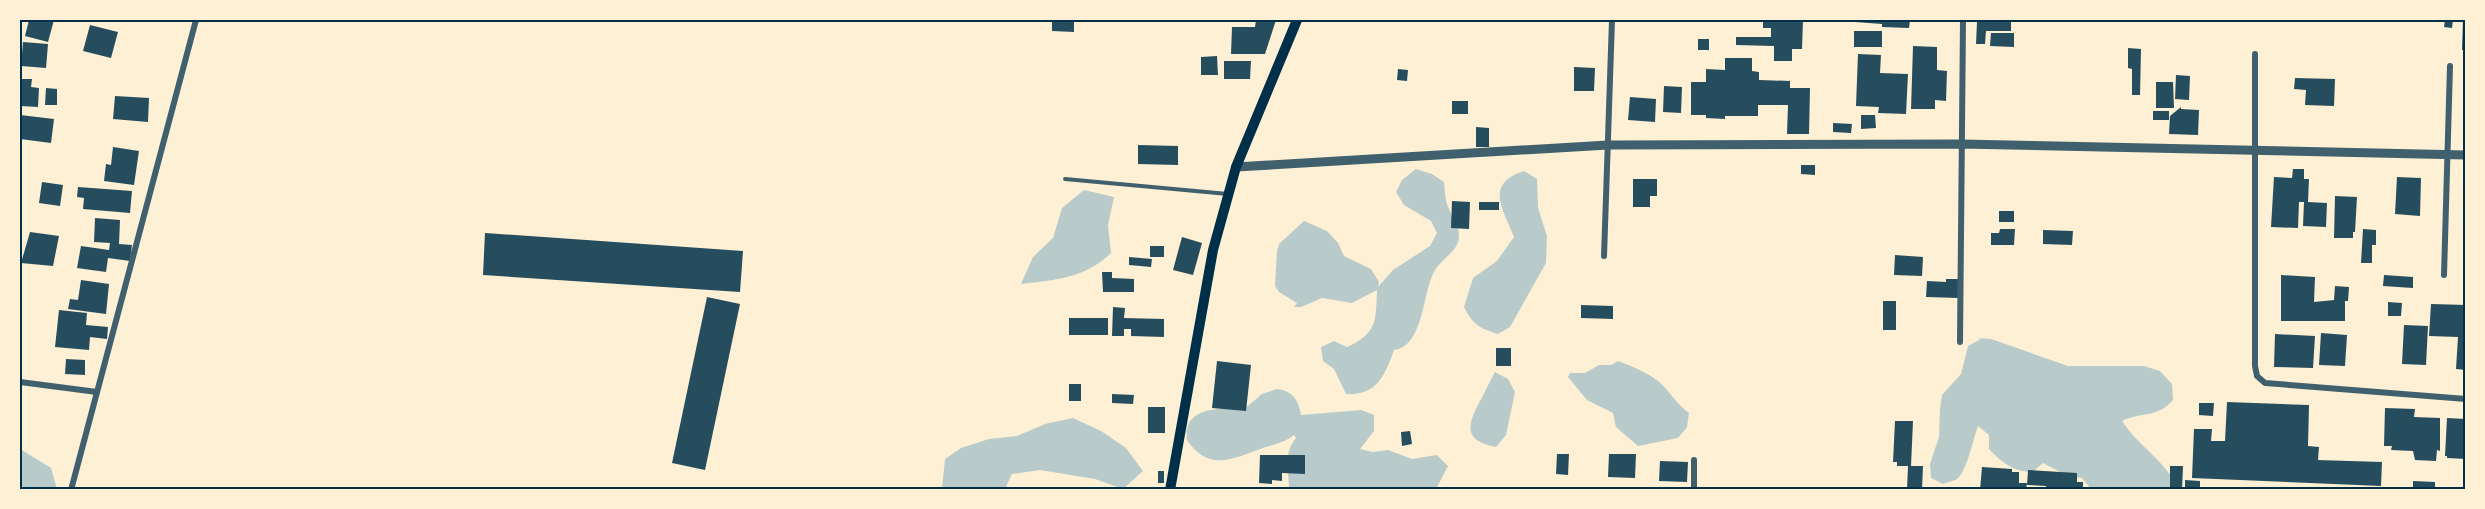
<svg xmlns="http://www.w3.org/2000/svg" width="2485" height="509" font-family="Rubik,sans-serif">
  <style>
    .green { fill: #b9caca }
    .building { fill: #264d5e }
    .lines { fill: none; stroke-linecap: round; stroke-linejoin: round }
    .service { stroke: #3f606c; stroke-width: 4 }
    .minor { stroke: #3f606c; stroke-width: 6 }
    .tertiary { stroke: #3f606c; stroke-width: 9 }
    .secondary { stroke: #003049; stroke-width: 10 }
    .neatline { fill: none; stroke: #003049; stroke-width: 2 }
  </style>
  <rect width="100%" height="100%" fill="#fdf0d5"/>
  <!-- green -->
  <g class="green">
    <path d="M1416 169 1432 174 1444 182C1445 191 1445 201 1449 209 1452 218 1459 224 1459 235 1460 251 1440 259 1434 272 1422 294 1424 346 1394 350 1385 375 1377 396 1346 394L1334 369 1323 361 1321 347 1334 341 1347 347C1377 334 1376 320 1377 290L1352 303 1322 298 1301 307H1294L1297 303 1279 292 1275 286 1277 251 1279 244 1304 221 1327 231 1338 243 1344 256 1371 269 1379 282 1378 287 1393 270 1430 246 1437 233 1431 221 1404 205 1396 192 1402 180Z"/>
    <path d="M1524 171 1537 179 1538 208 1547 236 1546 263 1510 327 1498 334C1479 328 1473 325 1464 307L1473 278 1497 261 1514 237C1503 209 1484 184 1524 171Z"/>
    <path d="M1084 190 1114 197 1108 225 1111 253C1086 278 1055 280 1021 284L1033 257 1053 238 1062 208Z"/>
    <path d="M1976 338 1991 339 2068 366H2144L2160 371 2172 384 2173 400C2156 419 2142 411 2122 421 2138 446 2167 462 2178 489H2091L2082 478 2068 476 2043 463 2033 472C2014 472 2002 463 1989 449V435L1978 426C1973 439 1967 471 1957 479 1954 481 1947 482 1943 484L1931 478 1930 464 1939 437 1940 409 1942 395 1961 374 1968 346 1981 339Z"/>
    <path d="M1618 361C1632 366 1646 372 1658 381 1670 391 1676 404 1689 413L1687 427 1678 438 1638 446 1616 427 1613 413 1587 400 1568 377 1570 373H1585L1599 365H1611Z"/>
    <path d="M1495 372 1508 379 1515 392 1506 435 1496 447C1465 441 1466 427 1479 403 1485 393 1489 382 1495 372Z"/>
    <path d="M1277 389C1293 391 1299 401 1301 415L1361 410 1374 415V431L1360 449 1373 452 1388 450 1412 459 1437 455 1448 466 1436 489H1289C1289 471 1283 453 1296 438L1294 435C1284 443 1275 444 1263 448 1234 458 1209 473 1187 440 1182 406 1222 408 1244 409L1262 394Z"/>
    <path d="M1073 418 1101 431 1126 448 1143 471 1123 489 1095 479 1040 470 1012 474 1005 489H942L945 459 961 448 989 439 1017 436 1045 424Z"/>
    <path d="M20 449 51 468 57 489H20Z"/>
  </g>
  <!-- building -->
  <g class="building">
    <path d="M29 20H54L48 42 25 36Z"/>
    <path d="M1052 20H1074V32L1052 31Z"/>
    <path d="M1256 20H1276L1265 54H1231L1232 27H1255Z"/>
    <path d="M1763 20H1803L1802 49H1792V61H1774V46L1736 45V37H1771V28H1763Z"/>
    <path d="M1855 20H1910L1909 28 1882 27V24L1855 22Z"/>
    <path d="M1986 20H2011V31H1986L1985 44H1976L1977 22H1986Z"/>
    <path d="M2445 20H2453L2452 28 2444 27Z"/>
    <path d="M2463 20H2466V50H2462Z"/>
    <path d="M90 25 118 32 111 58 83 51Z"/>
    <rect x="1854" y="31" width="28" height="16"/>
    <path d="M1991 33H2014V47L1990 46Z"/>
    <rect x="1698" y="39" width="11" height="11"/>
    <path d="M23 42 48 44 46 68 21 66Z"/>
    <path d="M1913 46 1937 47V70L1947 71 1946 101 1935 100V109H1911Z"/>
    <path d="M2128 48 2141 49 2140 95H2132V69L2128 68Z"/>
    <path d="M1858 54 1881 55 1880 73 1908 74 1906 114 1878 113 1879 107 1856 106Z"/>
    <path d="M1217 56 1218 75H1201V57Z"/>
    <path d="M1725 58H1752V71L1759 72V80L1790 81V88H1810L1809 134H1787L1788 105H1758V116H1725V119L1706 118V115H1691V82H1706V69L1725 70Z"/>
    <path d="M1224 61H1251L1250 79H1224Z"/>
    <path d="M1574 67 1595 68 1594 91H1574Z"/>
    <path d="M1398 69 1408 70 1407 81 1397 80Z"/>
    <path d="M2176 75 2190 76 2189 100 2175 99Z"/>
    <path d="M2295 78 2335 79 2334 106 2305 105 2306 90 2294 89Z"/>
    <path d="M20 79H32L31 87 39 88 38 107 20 106Z"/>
    <path d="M2156 82H2173L2174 108H2156Z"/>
    <path d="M1664 86 1682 87 1681 113 1663 112Z"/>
    <path d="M46 88 57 89V105H45Z"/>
    <path d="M115 96 149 98 148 122 113 119Z"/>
    <path d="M1630 97 1656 99 1655 122 1628 120Z"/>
    <rect x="1452" y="101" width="16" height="13"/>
    <path d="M2181 107V109L2199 110 2198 135 2169 134 2170 116Z"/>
    <rect x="2153" y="111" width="16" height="9"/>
    <path d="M20 115 54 119 51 143 20 139Z"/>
    <path d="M1861 115H1875L1876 128 1861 129Z"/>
    <path d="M1833 123 1852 124 1851 133 1833 132Z"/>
    <path d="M1476 127 1489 128V147H1476Z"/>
    <path d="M1138 145 1178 146V165L1138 164Z"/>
    <path d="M113 147 139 151 134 185 104 181 106 164 111 165Z"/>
    <path d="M1801 165H1815V175L1801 174Z"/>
    <path d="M2293 169H2304V179H2309L2308 202 2327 203 2326 227 2303 226 2304 202H2299L2298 228 2271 227 2274 177 2292 178Z"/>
    <path d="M2397 177 2421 178 2420 216 2395 214Z"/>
    <path d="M1633 179H1657V196H1650V207H1633Z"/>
    <path d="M42 182 63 185 60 206 39 203Z"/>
    <path d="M78 187 132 191 130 213 83 209 84 198 77 197Z"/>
    <path d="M2335 196 2357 197 2355 232H2353V238H2334Z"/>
    <path d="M1452 201 1470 202 1469 229 1451 228Z"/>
    <rect x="1479" y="202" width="20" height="8"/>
    <rect x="1999" y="211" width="15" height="11"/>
    <path d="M95 218 120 220 119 244 132 245 130 261 108 258 106 272 77 268 81 246 109 250 110 243 94 242Z"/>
    <path d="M2000 229H2015L2014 245H1991V233H1999Z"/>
    <path d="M2363 229 2376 230V245H2372V263H2361Z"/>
    <path d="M2043 230 2073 231 2072 245 2043 244Z"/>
    <path d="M30 232 59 236 53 266 21 263Z"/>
    <path d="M485 233 743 251 740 292 483 275Z"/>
    <path d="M1182 237 1202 243 1193 275 1173 270Z"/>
    <rect x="1150" y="246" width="14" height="11"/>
    <path d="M1895 255 1923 257 1922 276 1894 275Z"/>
    <path d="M1129 257 1152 259 1151 267 1129 265Z"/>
    <path d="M1102 272H1112V278L1134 279V292H1103Z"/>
    <path d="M2281 275 2315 277 2314 302 2334 300 2335 286 2349 287 2348 301H2345V321H2281Z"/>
    <path d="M2384 275 2413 277V288L2383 286Z"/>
    <path d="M1946 279H1959L1958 298 1926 297 1927 281 1946 282Z"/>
    <path d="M81 280 109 284 106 314 68 309 70 299 78 300Z"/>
    <path d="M707 297 740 304 705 470 672 463Z"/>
    <rect x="1883" y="301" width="13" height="29"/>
    <path d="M2388 302 2402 303 2401 316H2388Z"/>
    <path d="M2431 304 2466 305V370L2456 369 2458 337 2429 336Z"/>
    <path d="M1581 305 1613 306V319L1581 318Z"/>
    <path d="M1113 307 1125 308 1124 318 1164 319V337L1131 336V329H1124V336H1112Z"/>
    <path d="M59 310 87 313 86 325 108 327 107 339 90 337 89 350 55 347Z"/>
    <rect x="1069" y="318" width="39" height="17"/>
    <path d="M2404 325 2428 326 2426 365 2402 364Z"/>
    <path d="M2321 333 2347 335 2345 366 2319 365Z"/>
    <path d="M2275 334 2315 336 2313 368 2274 367Z"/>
    <rect x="1496" y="348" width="15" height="18"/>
    <path d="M66 359 85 360V375L65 374Z"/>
    <path d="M1217 361 1251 365 1246 411 1212 408Z"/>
    <rect x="1069" y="384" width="12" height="17"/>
    <path d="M1112 394 1134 395 1133 404 1112 403Z"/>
    <path d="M2227 402 2309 405 2308 446 2319 447 2318 460 2382 462 2381 486 2192 478 2194 429H2212L2211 441H2225Z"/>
    <path d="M2199 403H2214L2213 416 2199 415Z"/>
    <rect x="1148" y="407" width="17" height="26"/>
    <path d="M2385 408 2415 409 2414 417 2440 418V451L2437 450 2436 461 2415 460 2413 451 2391 450 2392 446H2384Z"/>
    <path d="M2447 418 2466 419V459L2447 458V456H2445Z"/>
    <path d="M1895 421H1913L1911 466H1923L1922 490H1907L1908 466H1897V462H1893Z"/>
    <path d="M1410 431 1412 444 1402 446 1401 432Z"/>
    <path d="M1557 454H1569L1568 475 1556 474Z"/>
    <path d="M1609 454H1636L1635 478 1608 477Z"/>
    <path d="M1260 455H1305V474L1282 473V481L1272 480V484L1259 483Z"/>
    <path d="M1660 461 1688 462 1687 482 1659 481Z"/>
    <path d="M2170 466H2183L2182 490H2170Z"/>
    <path d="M1982 467 2012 469V472H2019V483H2027L2026 490H1980Z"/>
    <path d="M2028 470 2077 473V482H2083V490H2046V486L2027 485Z"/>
    <rect x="1158" y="471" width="6" height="12"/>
    <path d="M2185 480 2200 481V490H2185Z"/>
    <path d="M2413 481 2435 482V490H2413Z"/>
    <path d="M2262 487 2287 488V490H2262Z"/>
  </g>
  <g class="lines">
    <!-- service -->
    <path class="service" d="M1065 179 1228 194"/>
    <!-- minor -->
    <g class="minor">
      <path d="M2255 54V366L2257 376 2265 383 2466 399"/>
      <path d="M1604 256 1612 20"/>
      <path d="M2444 275 2450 66"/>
      <path d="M1960 342 1963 20"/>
      <path d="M20 382 97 392"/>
      <path d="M71 490 196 20"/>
      <path d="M1694 490V460"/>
    </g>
    <!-- tertiary -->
    <path class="tertiary" d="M1236 167 1608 145 1961 144 2466 155"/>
    <!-- secondary -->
    <path class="secondary" d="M1170 490 1213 250 1236 167 1297 20"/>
  </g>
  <!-- border -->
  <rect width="2485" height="509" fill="none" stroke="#fdf0d5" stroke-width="42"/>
  <rect x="21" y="21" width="2443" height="467" class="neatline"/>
</svg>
